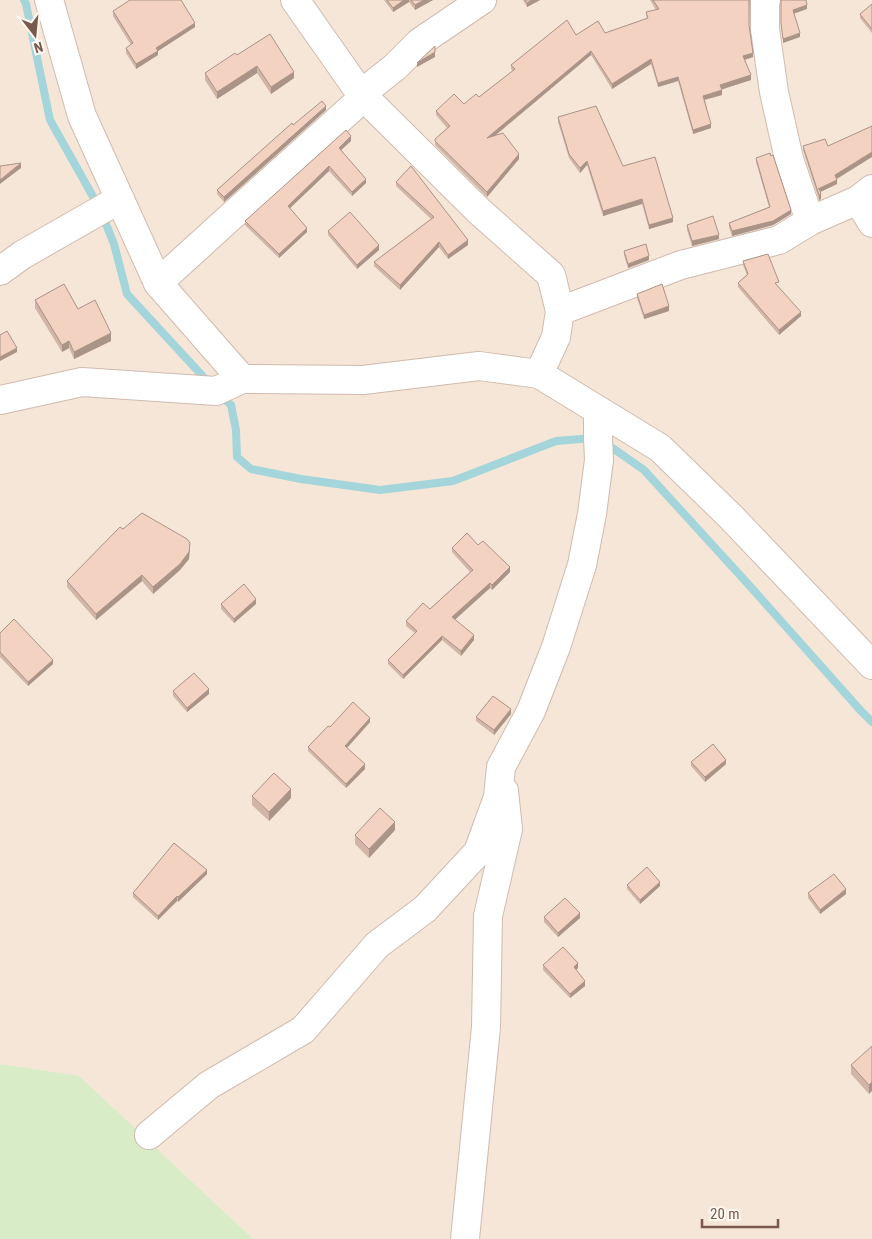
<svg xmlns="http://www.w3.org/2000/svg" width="872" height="1239" font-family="'Roboto Condensed',sans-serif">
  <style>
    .residential { fill: #f5e6d8 }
    .green { fill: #d8ecc7 }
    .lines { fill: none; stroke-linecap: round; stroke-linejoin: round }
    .stream { stroke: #a3d5da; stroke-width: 8 }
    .street-casing { stroke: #d0bbae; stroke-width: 30 }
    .street { stroke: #fff; stroke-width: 28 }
    .wall { fill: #d1b5a6 }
    .shaded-wall { fill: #aa9387 }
    .building { fill: #f3d2c1; stroke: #aa9387 }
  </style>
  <rect width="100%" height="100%" fill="#fdf5ea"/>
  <!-- residential -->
  <path class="residential" d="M0 0H872V1239H253L79 1077 0 1064Z"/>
  <!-- green -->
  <path class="green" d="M0 1064 79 1076 253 1239H0Z"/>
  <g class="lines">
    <!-- stream -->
    <g class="stream">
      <path d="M24 0 26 4 50 120 100 209 114 244 127 294 209 383"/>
      <path d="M220 395 231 405 236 430 237 457 251 469 301 479 380 490 453 481 556 441 594 438"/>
      <path d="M604 442 644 470 748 584 861 711 872 722"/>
    </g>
    <!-- street casing -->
    <g class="street-casing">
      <g id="street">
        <path d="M49 0 82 116 158 283 242 379"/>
        <path d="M295 0 361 94 479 211 551 275 560 311 556 337 539 374"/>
        <path d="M766 0 765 1V29L774 92 789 159 810 221"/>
        <path d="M361 94 395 67 420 42 482 0"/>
        <path d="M858 200 872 223"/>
        <path d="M0 271 22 255 120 199"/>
        <path d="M158 283 225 222 364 97"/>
        <path d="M560 311 681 265 779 240 810 221 858 200 872 189"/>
        <path d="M0 400 82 382 216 391 242 379 363 380 479 366 539 374 660 448 731 517 872 665"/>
        <path d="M149 1135 209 1085 303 1030 377 945 425 909 478 852 498 797 501 767 531 711 556 647 582 565 592 514 599 460 598 437V411"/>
        <path d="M465 1239 486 1027 488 916 508 829 504 791"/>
      </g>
    </g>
    <!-- street -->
    <use href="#street" class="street"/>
  </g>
  <!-- wall -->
  <g class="wall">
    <path d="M384 0H433L415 10 409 2 393 12Z"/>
    <path d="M523 0H540L527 7Z"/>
    <path d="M650 0H750L749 25 753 57 745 60 751 80 722 89V95L705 100 711 128 693 134 678 81 658 87 651 64 612 89 591 55 495 136 519 159 487 197 435 145V139L447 128 436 115V111L464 104 479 97 513 71 511 69V65L576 35 605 33 647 19 646 12 656 10Z"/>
    <path d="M872 4V33L860 18V14Z"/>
    <path d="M113 11 195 27 158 51V55L136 69 126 53V48L131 45 113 16Z"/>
    <path d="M237 55 294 78 271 94 257 73 217 99 205 80V73Z"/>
    <path d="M326 110 224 202 217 194V190L293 125Z"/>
    <path d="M558 117 623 166 673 222 649 229 642 204 603 216 587 165 580 173 569 158 558 122Z"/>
    <path d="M351 141 341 150 366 183 352 196 329 171 290 208 307 232 279 258 245 225V221Z"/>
    <path d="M803 146 837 179V184L820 192 821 199 819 200 803 150Z"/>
    <path d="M756 158 791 214 773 225 732 236 729 227V223L769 207 756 162Z"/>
    <path d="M396 182 468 245 448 259 439 247 400 290 374 266V262L431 219 396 186Z"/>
    <path d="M687 225 719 239 692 246 687 230Z"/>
    <path d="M328 231 379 250 357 269 328 235Z"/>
    <path d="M624 251 649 260 628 268 624 255Z"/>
    <path d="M743 261 778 286 801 316 779 335 738 287V283L747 275 743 265Z"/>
    <path d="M637 294 669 311 644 319 637 298Z"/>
    <path d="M35 300 78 309 111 341 74 359 69 348 62 352 35 308Z"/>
    <path d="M123 529 190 549 189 559 180 570 153 594 142 581 96 620 67 587V581Z"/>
    <path d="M478 545 510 572 492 590 490 588 455 620 474 640 461 656 442 640 403 679 388 664V660L415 633 406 626V621L430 609 470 572 452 552V548Z"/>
    <path d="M221 604H256L234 623 221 609Z"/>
    <path d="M0 633 53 664 28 686 0 657Z"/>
    <path d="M173 691 209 694 187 712 173 696Z"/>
    <path d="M511 714 494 735 476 721V717Z"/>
    <path d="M370 722 347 748 365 769 346 788 308 751V747L330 727Z"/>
    <path d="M691 762 726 764 705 782 691 766Z"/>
    <path d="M252 796 291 798 269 821 252 805Z"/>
    <path d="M395 830 369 858 355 844V835Z"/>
    <path d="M207 874 178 902 177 901 158 920 133 897V893Z"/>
    <path d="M627 885 660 886 640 904 627 889Z"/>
    <path d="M808 893 846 894 820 914 808 898Z"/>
    <path d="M544 917 580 918 558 937 544 922Z"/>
    <path d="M543 965 578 968 576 970 585 986 570 998 543 970Z"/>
    <path d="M872 1046 869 1094 851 1074V1065Z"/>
  </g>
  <!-- shaded-wall -->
  <g class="shaded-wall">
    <path d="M404 0H409V2L393 12V8Z"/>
    <path d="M424 0H433L415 10V5Z"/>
    <path d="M532 0H540L527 7V3Z"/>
    <path d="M807 5V9L793 14V10Z"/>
    <path d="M195 23V27L158 51V55L136 69V64L156 48Z"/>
    <path d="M800 33V37L783 43V39Z"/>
    <path d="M591 51V55L487 142V138Z"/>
    <path d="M435 52V57L417 67V63Z"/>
    <path d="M753 53V57L743 60V56Z"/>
    <path d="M651 59V64L612 89V84Z"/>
    <path d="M257 66V73L217 99V92Z"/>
    <path d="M294 72V78L271 94V87Z"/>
    <path d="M751 75V80L720 90V85Z"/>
    <path d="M678 77V81L658 87V83Z"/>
    <path d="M722 90V95L703 100V96Z"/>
    <path d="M326 106V110L224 202V197Z"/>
    <path d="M711 124V128L693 134V130Z"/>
    <path d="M351 136V141L339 152V148Z"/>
    <path d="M872 152V157L835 180V175Z"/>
    <path d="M519 154V159L487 197V192Z"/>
    <path d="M587 161V165L580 173V168Z"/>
    <path d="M21 163V168L0 184V180Z"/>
    <path d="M329 166V171L288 210V206Z"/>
    <path d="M366 179V183L352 196V192Z"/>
    <path d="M837 180V184L818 193V189Z"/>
    <path d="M821 194V199L819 200V195Z"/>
    <path d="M642 199V204L603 216V211Z"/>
    <path d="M791 210V214L773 225 732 236V231Z"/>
    <path d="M673 218V222L649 229V225Z"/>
    <path d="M307 228V232L279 258V254Z"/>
    <path d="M719 235V239L692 246V241Z"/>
    <path d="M468 240V245L448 259V255Z"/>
    <path d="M439 242V247L400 290V285Z"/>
    <path d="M379 245V250L357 269V265Z"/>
    <path d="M649 256V260L628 268V264Z"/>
    <path d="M669 306V311L644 319V315Z"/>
    <path d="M801 312V316L779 335V330Z"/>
    <path d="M111 333V341L74 359V352Z"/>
    <path d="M69 341V348L62 352V345Z"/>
    <path d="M17 348V352L0 361V357Z"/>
    <path d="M190 543 189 559 180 570 153 594V587Z"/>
    <path d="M510 567V572L492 590V585Z"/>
    <path d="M142 575V581L96 620V614Z"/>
    <path d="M490 583V588L452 622V617Z"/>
    <path d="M256 599V604L234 623V619Z"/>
    <path d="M474 635V640L461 656V651Z"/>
    <path d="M442 636V640L403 679V675Z"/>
    <path d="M53 660V664L28 686V682Z"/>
    <path d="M209 689V694L187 712V708Z"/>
    <path d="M511 709V714L494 735V730Z"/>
    <path d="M370 718V722L345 750V746Z"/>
    <path d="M726 760V764L705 782V777Z"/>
    <path d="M365 764V769L346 788V784Z"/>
    <path d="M291 789V798L269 821V812Z"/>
    <path d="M395 822V830L369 858V849Z"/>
    <path d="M207 870V874L178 902V897Z"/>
    <path d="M660 882V886L640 904V900Z"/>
    <path d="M846 889V894L820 914V910Z"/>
    <path d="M177 896V901L158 920V916Z"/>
    <path d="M580 913V918L558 937V933Z"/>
    <path d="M578 963V968L574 972V967Z"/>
    <path d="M585 981V986L570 998V994Z"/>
    <path d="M872 1082V1091L869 1094V1085Z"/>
  </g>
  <!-- building -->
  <g class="building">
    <path d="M130 0H181L195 23 156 48 158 51 136 64 126 48 133 43 113 11Z"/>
    <path d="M387 0H404L393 8Z"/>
    <path d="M411 0H424L415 5Z"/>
    <path d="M525 0H532L527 3Z"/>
    <path d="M653 0H749V25L753 53 743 56 751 75 720 85 722 90 703 96 711 124 693 130 678 77 658 83 651 59 612 84 591 51 487 138 503 133 519 154 487 192 435 141V139L450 126 436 111 454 94 464 104 476 94 479 97 515 69 511 65 567 20 576 35 598 21 605 33 648 18 646 12 659 9Z"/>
    <path d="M781 0H806L807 5 793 10 800 33 783 39 781 23Z"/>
    <path d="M872 4V29L860 14Z"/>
    <path d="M270 34 294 72 271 87 257 66 217 92 205 73 235 53 237 55Z"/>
    <path d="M435 46V52L417 63Z"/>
    <path d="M322 101 326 106 224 197 217 190 292 123 293 125Z"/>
    <path d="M596 106 623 166 655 157 673 218 649 225 642 199 603 211 587 161 580 168 569 154 558 117Z"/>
    <path d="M872 126V152L835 175 837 180 818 189 819 188 821 194 819 195 803 146 825 139 828 146Z"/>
    <path d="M346 130 351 136 339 148 366 179 352 192 329 166 288 206 307 228 279 254 245 221Z"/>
    <path d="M770 153 771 156 773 155 791 210 773 221 732 231 729 223 770 207 756 158Z"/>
    <path d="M21 163 0 180V166Z"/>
    <path d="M411 166 468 240 448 255 439 242 400 285 374 262 434 217 396 182Z"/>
    <path d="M350 212 379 245 357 265 328 231Z"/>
    <path d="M713 216 719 235 692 241 687 225Z"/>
    <path d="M646 244 649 256 628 264 624 251Z"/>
    <path d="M768 254 779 282 775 283 801 312 779 330 738 283 748 274 743 261Z"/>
    <path d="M64 284 78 309 95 300 111 333 74 352 69 341 62 345 35 300Z"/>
    <path d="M662 284 669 306 644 315 637 294Z"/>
    <path d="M7 331 17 348 0 357V335Z"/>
    <path d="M142 513 187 539 190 543 189 552 180 564 153 587 142 575 96 614 67 581 120 527 123 529Z"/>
    <path d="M467 533 478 545 483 541 510 567 492 585 490 583 452 617 474 635 461 651 442 636 403 675 388 660 417 631 406 621 423 603 430 609 473 570 452 548Z"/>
    <path d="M244 584 256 599 234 619 221 604Z"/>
    <path d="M14 619 53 660 28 682 0 652V633Z"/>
    <path d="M194 673 209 689 187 708 173 691Z"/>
    <path d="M493 696 511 709 494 730 476 717Z"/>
    <path d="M353 702 370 718 345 746 365 764 346 784 308 747 328 726 330 727Z"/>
    <path d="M713 744 726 760 705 777 691 762Z"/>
    <path d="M274 773 291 789 269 812 252 796Z"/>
    <path d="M380 808 395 822 369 849 355 835Z"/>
    <path d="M174 843 207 870 178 897 177 896 158 916 133 893Z"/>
    <path d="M647 867 660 882 640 900 627 885Z"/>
    <path d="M834 874 846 889 820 910 808 893Z"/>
    <path d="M565 898 580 913 558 933 544 917Z"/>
    <path d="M563 947 578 963 574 967 585 981 570 994 543 965Z"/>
    <path d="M872 1046V1082L869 1085 851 1065Z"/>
  </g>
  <!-- north arrow -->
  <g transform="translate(35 35) rotate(164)" stroke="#fff9f1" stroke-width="4" paint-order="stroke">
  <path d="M0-4L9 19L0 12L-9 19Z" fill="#79594c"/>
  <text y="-8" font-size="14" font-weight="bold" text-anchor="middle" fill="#79594c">N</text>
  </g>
  <!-- scale -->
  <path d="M702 1219v8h76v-8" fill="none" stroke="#79594c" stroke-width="2.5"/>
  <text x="710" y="1219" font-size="15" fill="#79594c" stroke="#fff9f1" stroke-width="4" paint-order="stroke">20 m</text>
</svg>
